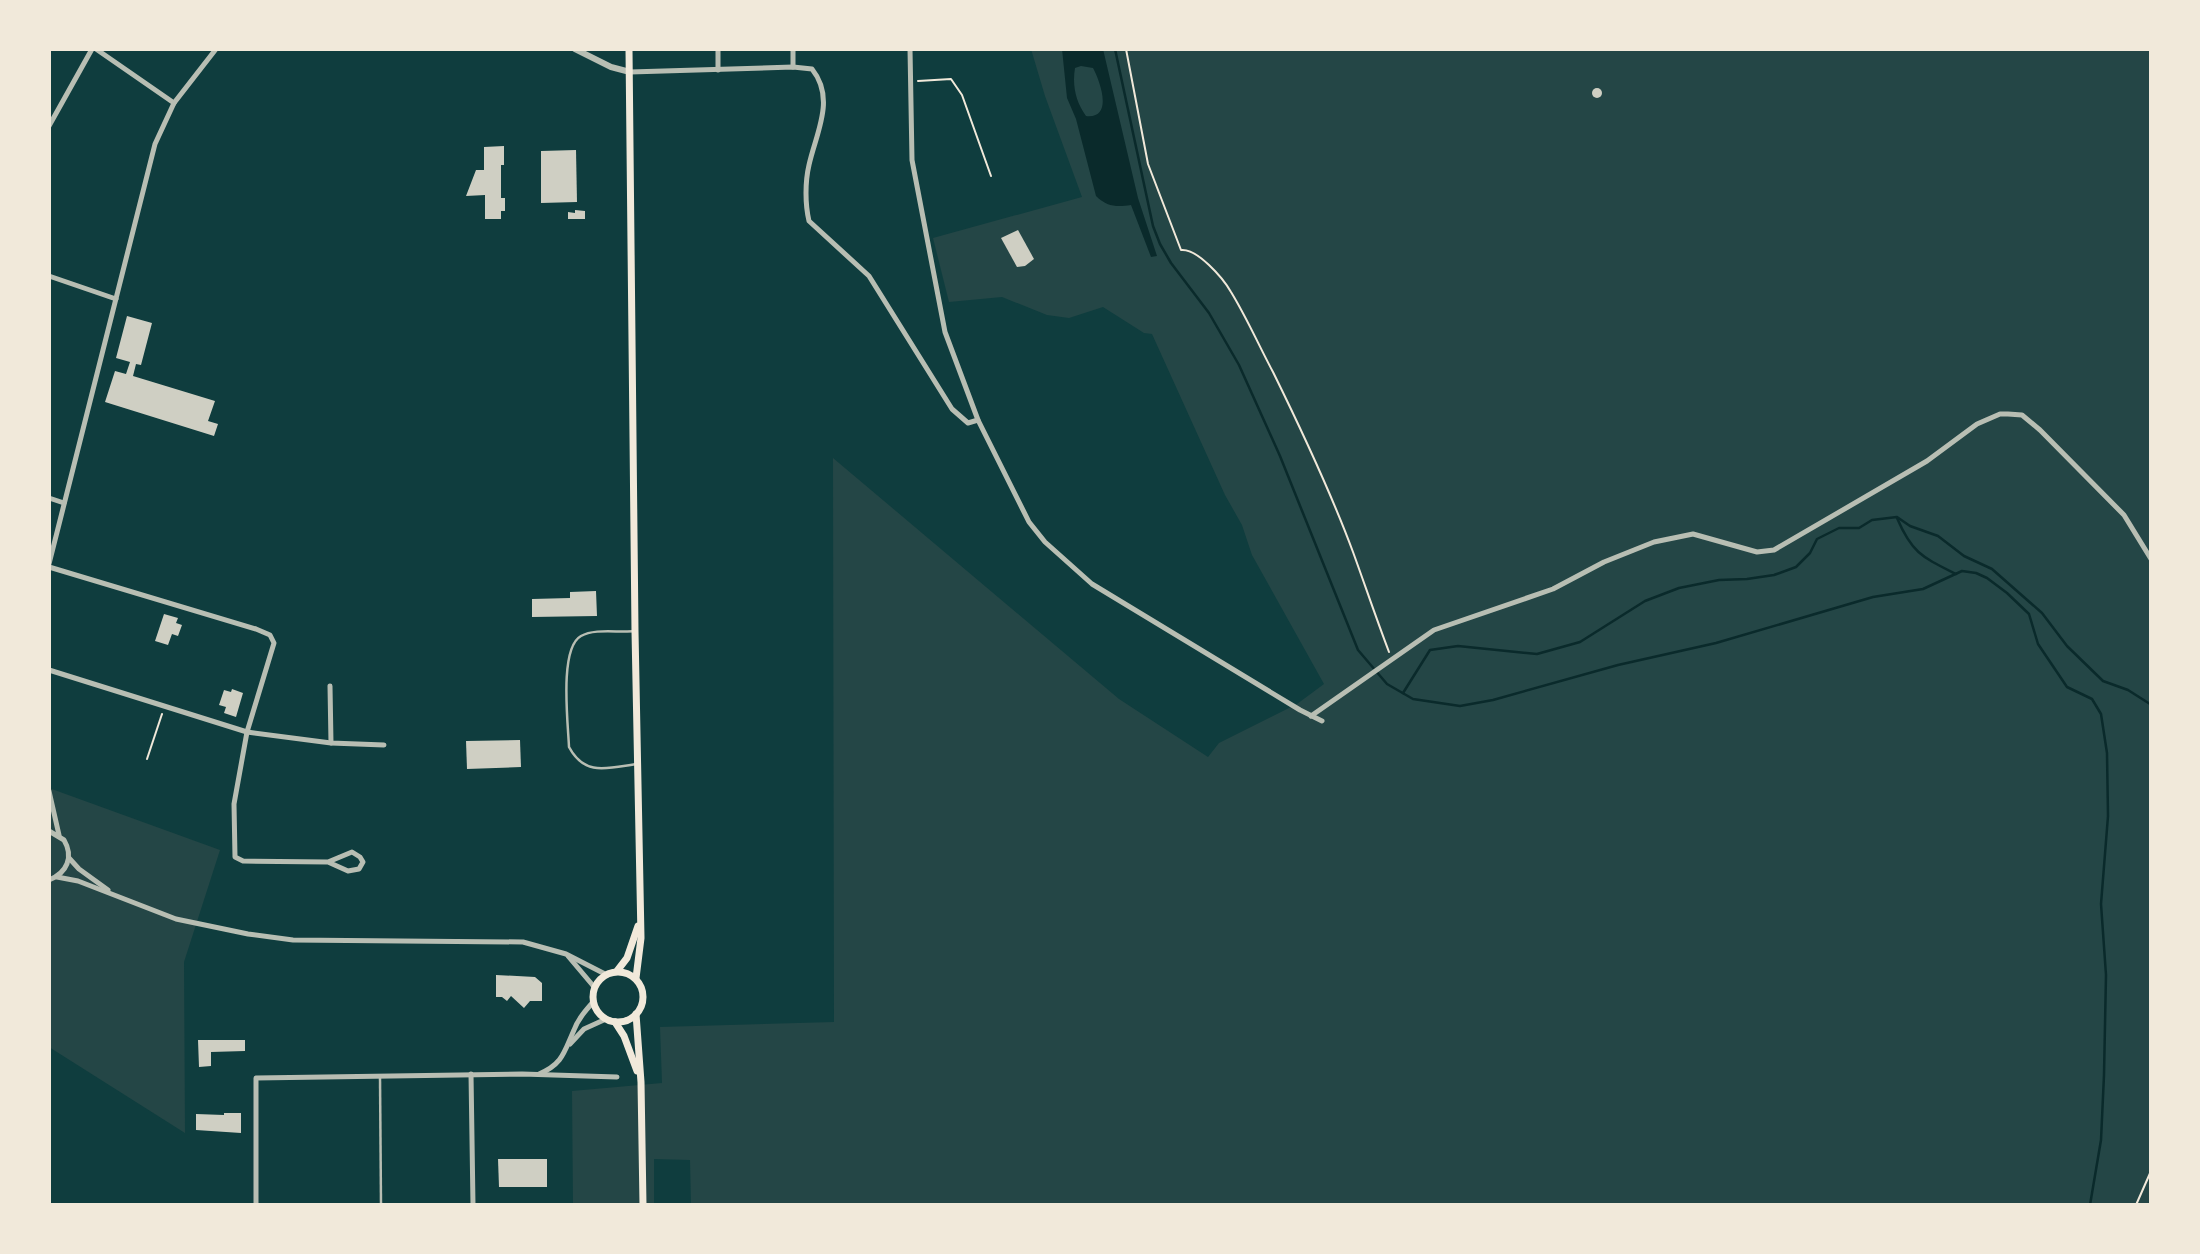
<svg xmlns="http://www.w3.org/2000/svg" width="2200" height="1254" font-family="'PT Sans Narrow',sans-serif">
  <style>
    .green { fill: #244646 }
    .water { fill: #0a2a2b; fill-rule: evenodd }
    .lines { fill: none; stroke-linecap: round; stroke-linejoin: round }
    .stream { stroke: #0a2a2b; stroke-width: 2.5 }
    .building { fill: #cfcfc3 }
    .path { stroke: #f1e9da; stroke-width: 2 }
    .service { stroke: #b8beb3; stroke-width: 2.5 }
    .minor { stroke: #b8beb3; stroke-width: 5 }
    .tertiary { stroke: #b8beb3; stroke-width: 6 }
    .secondary { stroke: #f1e9da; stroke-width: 7 }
  </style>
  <rect width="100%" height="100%" fill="#0f3d3e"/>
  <!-- green -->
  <g class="green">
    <path d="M1031 49H2151V1205H691L690 1160 654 1159V1205H573L572 1091 662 1083 660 1027 834 1022 833 458 1119 699 1208 757 1219 743 1297 704 1324 684 1252 555 1242 525 1225 495 1152 334 1144 333 1103 307 1069 318 1047 315 1002 297 949 302 933 238 1082 197 1045 96Z"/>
    <path d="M49 788 220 850 184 962 185 1133 49 1047Z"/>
  </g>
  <!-- water -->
  <path class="water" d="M1062 49H1103L1138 198 1157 256 1151 257 1131 205C1117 207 1107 207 1096 196L1076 119 1067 98ZM1081 66 1093 68C1100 81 1114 119 1086 116 1076 102 1072 86 1075 68Z"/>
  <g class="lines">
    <!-- stream -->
    <g class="stream">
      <path d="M1115 49 1153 226 1160 244 1171 263 1209 313 1239 365 1280 456 1358 650 1387 684 1413 699 1460 706 1493 700 1618 665 1716 643 1873 597 1923 589 1962 571 1976 573 1987 578 2007 593 2029 614 2038 644 2067 687 2092 699 2101 714 2107 753 2108 816 2101 904 2106 975 2104 1075 2101 1140 2090 1205"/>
      <path d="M1897 518C1912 553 1922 557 1956 574"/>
      <path d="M1403 693 1430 650 1458 646 1537 654 1580 642 1645 601 1679 588 1719 580 1747 579 1774 575 1796 567 1810 553 1817 539 1839 528H1859L1872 520 1897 517 1910 526 1938 536 1964 556 1992 569 2042 613 2067 646 2103 681 2128 690 2150 704"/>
    </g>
  </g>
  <!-- building -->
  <g class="building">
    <circle cx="1597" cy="93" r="5"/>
    <path d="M504 146V165H501V198H505V211H501V219H485V195L466 196 476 170H484V147Z"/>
    <path d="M576 150 577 202 541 203V151Z"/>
    <path d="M575 210 585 211V219H568V212L575 213Z"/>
    <path d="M1018 230 1034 259 1025 266 1017 267 1001 238Z"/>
    <path d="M127 316 152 323 141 365 136 364 133 376 215 401 208 421 218 424 214 436 105 402 115 371 126 374 130 362 116 358Z"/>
    <path d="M596 591 597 616 532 617V599L570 598V592Z"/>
    <path d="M164 614 178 618 176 623 182 625 178 636 172 634 168 645 155 641Z"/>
    <path d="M232 689 243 693 236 717 224 713 226 707 219 705 224 690 231 692Z"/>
    <path d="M520 740 521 767 467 769 466 741Z"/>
    <path d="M496 975 535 977 542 983V1001H530L524 1008 511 996 507 1001 502 997H496Z"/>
    <path d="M198 1040H245V1051L211 1052V1066L199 1067Z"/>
    <path d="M224 1113H241V1133L196 1130V1114L224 1115Z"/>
    <path d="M498 1159H547V1187H499Z"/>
  </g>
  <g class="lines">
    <!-- path -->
    <g class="path">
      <path d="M1126 49 1148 164 1181 250C1197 248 1223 278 1231 292 1247 318 1259 346 1273 372 1302 431 1330 490 1353 552 1365 585 1376 618 1389 652"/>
      <path d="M918 81 951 79 962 95 991 176"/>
      <path d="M147 759 162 714"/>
      <path d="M2136 1205 2151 1171"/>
    </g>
    <!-- service -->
    <g class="service">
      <path d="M635 631C619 633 595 628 581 636 559 648 568 723 569 747 585 777 608 768 637 764"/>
      <path d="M380 1077 381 1205"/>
    </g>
    <!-- minor -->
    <g class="minor">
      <path d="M96 49 174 103"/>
      <path d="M718 49V70"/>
      <path d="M793 49V67"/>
      <path d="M910 49 912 160 945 332 978 420 1029 522 1045 542 1092 584 1300 710 1322 721"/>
      <path d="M630 72 793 67 812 69C836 99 816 133 809 165 805 182 805 204 809 221L869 276 952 409 968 423 978 420"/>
      <path d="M49 126 92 49"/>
      <path d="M49 276 116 299"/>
      <path d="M49 498 64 503"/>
      <path d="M49 564 155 144 174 103 216 49"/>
      <path d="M49 567 256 629 270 635 274 643 247 732 234 804 235 857 243 861 328 862 348 871 359 869 363 862 360 857 352 852 328 862"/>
      <path d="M49 670 247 732 331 743 384 745"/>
      <path d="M330 686 331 743"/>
      <path d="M1311 716 1434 630 1553 589 1604 562 1654 542 1693 534 1757 552 1774 550 1927 461 1977 424 2000 414H2008L2022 415 2040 430 2124 515 2151 559"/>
      <path d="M49 791 59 835"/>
      <path d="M49 831 64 840C74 857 67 873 49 880"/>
      <path d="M69 858 79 869 108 890"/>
      <path d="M57 877 78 881 176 919 248 934 293 940 523 942 566 954 607 975"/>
      <path d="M568 956 595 988"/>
      <path d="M570 1044 584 1029 606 1019"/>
      <path d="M471 1074 473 1205"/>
      <path d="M539 1074C563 1064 564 1052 574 1030 578 1019 586 1010 594 1001"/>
      <path d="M256 1205V1078L522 1074 617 1077"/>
    </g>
    <!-- tertiary -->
    <path class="tertiary" d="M575 49 611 67 630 72"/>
    <!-- secondary -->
    <g class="secondary">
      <path d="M629 49 635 631 641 938 636 978"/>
      <path d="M617 971 627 958 638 926"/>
      <circle cx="618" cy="997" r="25"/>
      <path d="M636 1014 641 1082 643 1205"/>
      <path d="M615 1022 624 1036 637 1071"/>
    </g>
  </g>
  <!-- border -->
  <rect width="2200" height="1254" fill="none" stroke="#f1e9da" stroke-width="102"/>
</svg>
